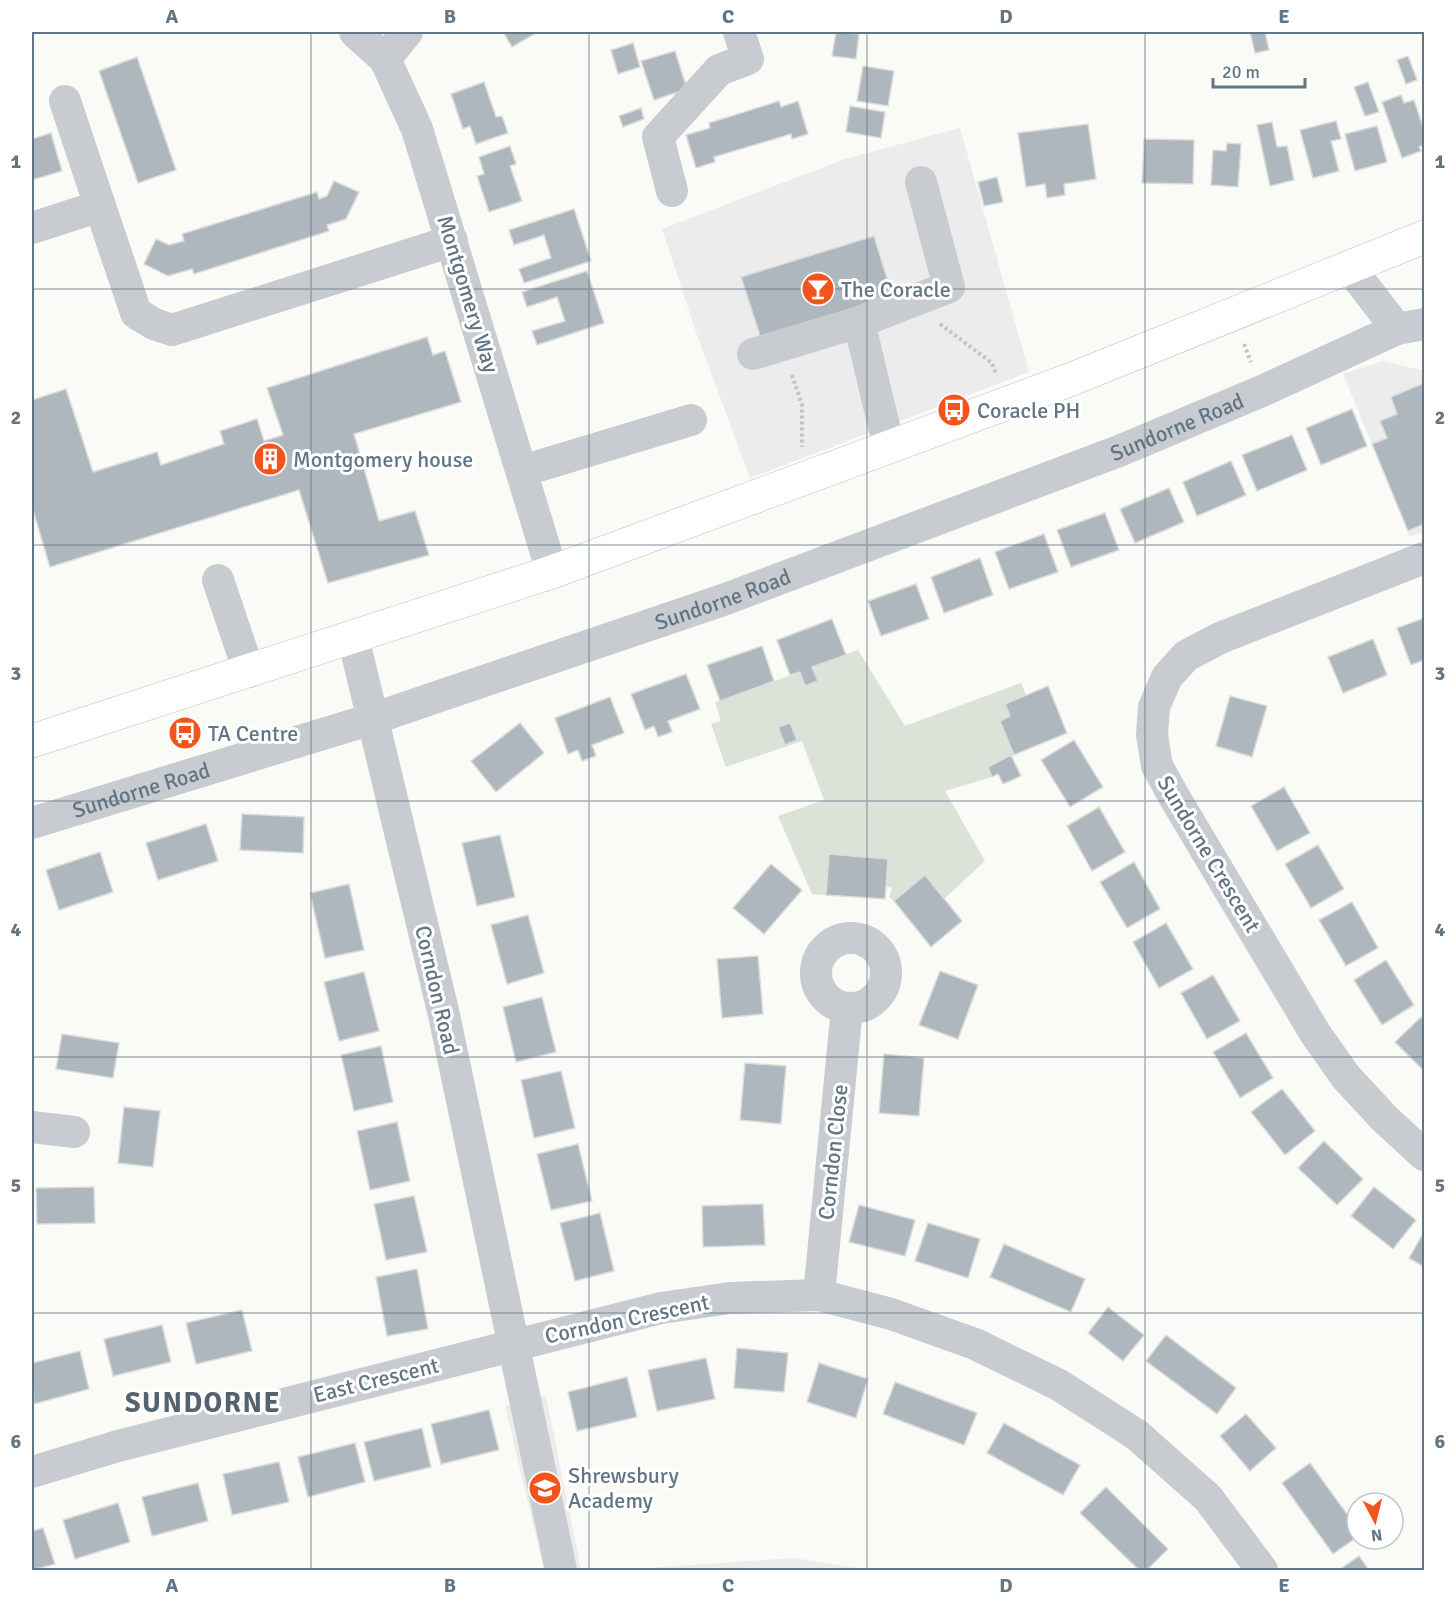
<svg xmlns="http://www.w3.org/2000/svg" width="1456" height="1602" font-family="Signika,sans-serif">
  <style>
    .built { fill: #ebeceb }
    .green { fill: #dbe2d8 }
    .building { fill: #adb7bd; stroke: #dcdcda; stroke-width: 1.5 }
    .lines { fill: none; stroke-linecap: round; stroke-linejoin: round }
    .major-casing { stroke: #babfc3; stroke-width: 34 }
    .path { stroke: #c1c4c6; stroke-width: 4; stroke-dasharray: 3 3; stroke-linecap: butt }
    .minor { stroke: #c8ccd0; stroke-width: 32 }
    .major { stroke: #fff; stroke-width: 33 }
    .grid { fill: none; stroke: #627585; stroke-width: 1.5; stroke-opacity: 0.55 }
    .labels { text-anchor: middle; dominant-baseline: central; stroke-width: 6; stroke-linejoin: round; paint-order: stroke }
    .poi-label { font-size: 22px; fill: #627585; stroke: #fff; text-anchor: start }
    .street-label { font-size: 22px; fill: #627585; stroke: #fff }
    .district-label { font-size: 28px; font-weight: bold; letter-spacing: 1.5px; fill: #556370; stroke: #fff }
    .neatline { fill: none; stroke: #627585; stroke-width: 2 }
    .grid-label { font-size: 20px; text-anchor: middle; font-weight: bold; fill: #627585 }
  </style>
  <rect width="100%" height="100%" fill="#fafaf7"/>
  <!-- built -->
  <g class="built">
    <path d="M960 128 1029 372 750 478 697 335 662 229 845 159Z"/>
    <path d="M1383 361 1421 370 1424 380V532L1410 537 1343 374Z"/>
    <path d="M546 1396 581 1570H544L505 1406Z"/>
    <path d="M794 1558 868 1570H620Z"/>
  </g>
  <!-- green -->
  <path class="green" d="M858 650 905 726 1021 683 1026 695 1005 704 1010 716 1014 755 988 767 992 777 945 791 985 861 944 899 925 875 894 901 889 897 892 888 886 886 888 859 830 854 826 895 812 894 778 816 824 800 802 741 726 767 711 724 721 721 715 702 800 672 817 681 812 667Z"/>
  <!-- building -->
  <g class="building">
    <path d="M503 32H535L536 33 512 47Z"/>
    <path d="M836 32 859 34 856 59 832 56Z"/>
    <path d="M1250 32H1265L1269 50 1255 53Z"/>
    <path d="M633 43 640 67 618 74 611 50Z"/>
    <path d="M675 51 687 89 654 100 641 61Z"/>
    <path d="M1408 56 1417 80 1406 84 1397 60Z"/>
    <path d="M137 57 176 170 138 183 99 71Z"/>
    <path d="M863 66 894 71 888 106 857 101Z"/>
    <path d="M484 82 496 117 502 116 508 133 476 144 470 126 463 129 451 94Z"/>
    <path d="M1368 82 1379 112 1365 116 1354 87Z"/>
    <path d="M1401 95 1404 103 1414 100 1424 130V145L1419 147 1421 151 1402 158 1382 102Z"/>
    <path d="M779 101 781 107 798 101 808 134 792 139 791 134 714 157 715 162 696 168 686 135 710 128 709 123Z"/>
    <path d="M850 106 885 112 881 138 846 132Z"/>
    <path d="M641 108 644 119 623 127 619 116Z"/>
    <path d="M1336 121 1341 139 1331 141 1339 171 1313 178 1300 130Z"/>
    <path d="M1272 122 1277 147 1287 146 1294 180 1270 186 1257 125Z"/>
    <path d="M1088 124 1096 179 1064 184 1065 195 1047 198 1045 184 1026 187 1018 133Z"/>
    <path d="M1377 126 1387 162 1355 171 1345 134Z"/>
    <path d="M51 133 62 171 32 180V139Z"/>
    <path d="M1144 139 1194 140 1193 184 1142 183Z"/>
    <path d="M1227 143 1241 144 1238 187 1211 185 1213 150 1226 151Z"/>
    <path d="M510 146 516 164 510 166 522 201 489 212 477 176 484 174 479 157Z"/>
    <path d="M997 177 1003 202 984 206 978 182Z"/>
    <path d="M334 181 359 192 346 219 327 225 329 231 194 274 192 269 168 276 144 264 156 239 169 245 184 241 182 234 317 192 319 199 327 196Z"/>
    <path d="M574 209 591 261 524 283 519 269 551 258 544 235 514 245 509 230Z"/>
    <path d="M874 236 894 301 762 342 741 277Z"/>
    <path d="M587 271 604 323 537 345 532 331 565 321 557 297 527 307 522 292Z"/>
    <path d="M427 337 433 355 445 351 461 402 354 434 379 521 415 511 429 555 328 583 299 490 50 567 32 507V400L66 389 93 472 157 452 161 465 224 444 220 431 257 419 264 441 283 435 267 388Z"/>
    <path d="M1424 383V524L1408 531 1372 444 1387 438 1380 421 1397 414 1391 397Z"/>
    <path d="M1352 409 1367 446 1321 465 1306 428Z"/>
    <path d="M1292 435 1307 470 1257 491 1242 455Z"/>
    <path d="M1231 461 1246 495 1197 516 1183 482Z"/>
    <path d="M1169 488 1184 522 1135 543 1120 509Z"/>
    <path d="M1105 513 1119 550 1071 567 1057 530Z"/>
    <path d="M1044 534 1058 572 1009 589 995 552Z"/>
    <path d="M980 558 993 595 944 613 931 577Z"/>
    <path d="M916 584 929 619 881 636 868 601Z"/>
    <path d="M1424 618V660L1411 665 1397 628Z"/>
    <path d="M832 619 846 655 812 667 818 681 805 686 800 672 790 675 777 640Z"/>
    <path d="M1373 639 1387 675 1343 693 1328 657Z"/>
    <path d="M762 646 774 681 720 701 707 665Z"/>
    <path d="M686 674 700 709 668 721 672 732 658 737 654 726 645 730 631 694Z"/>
    <path d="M1048 686 1067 733 1014 755 1000 721 1010 716 1005 704Z"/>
    <path d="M1230 696 1267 706 1252 757 1216 746Z"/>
    <path d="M610 697 624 733 592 745 596 756 582 761 578 750 568 754 555 718Z"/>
    <path d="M520 723 544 753 496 792 471 761Z"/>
    <path d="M790 723 797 740 785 745 778 727Z"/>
    <path d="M1074 740 1103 787 1070 807 1041 760Z"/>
    <path d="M1011 755 1021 776 1003 784 998 774 992 777 988 767Z"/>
    <path d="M1284 787 1310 833 1277 851 1251 806Z"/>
    <path d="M1099 807 1125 852 1092 871 1067 826Z"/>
    <path d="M242 814 304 817 303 853 240 850Z"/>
    <path d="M206 824 218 861 158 880 146 843Z"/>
    <path d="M500 835 515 897 477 906 462 843Z"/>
    <path d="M1318 845 1344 889 1311 908 1285 864Z"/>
    <path d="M100 852 113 892 59 910 46 870Z"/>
    <path d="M829 854 888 859 885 899 826 895Z"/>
    <path d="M1134 862 1160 909 1127 928 1100 882Z"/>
    <path d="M771 864 802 890 764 934 733 908Z"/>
    <path d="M925 875 962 921 931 947 894 901Z"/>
    <path d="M349 884 364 950 325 958 310 893Z"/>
    <path d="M1352 902 1378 948 1346 966 1319 920Z"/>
    <path d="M528 915 544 973 507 984 491 925Z"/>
    <path d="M1166 923 1193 969 1159 988 1133 942Z"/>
    <path d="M758 956 763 1014 722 1018 717 959Z"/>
    <path d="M1386 960 1414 1005 1382 1025 1354 980Z"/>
    <path d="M940 971 978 985 958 1039 919 1025Z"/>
    <path d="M364 972 379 1031 339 1041 324 982Z"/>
    <path d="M1213 975 1240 1021 1207 1039 1181 993Z"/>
    <path d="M542 997 556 1052 516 1062 503 1007Z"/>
    <path d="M1421 1017 1424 1020V1071L1395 1042Z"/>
    <path d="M1246 1033 1273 1078 1240 1098 1213 1052Z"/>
    <path d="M62 1034 119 1043 113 1078 56 1069Z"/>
    <path d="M381 1046 393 1102 354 1111 341 1055Z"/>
    <path d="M884 1054 924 1058 919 1116 879 1113Z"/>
    <path d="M745 1063 786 1066 781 1124 740 1120Z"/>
    <path d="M561 1071 575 1128 534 1138 521 1080Z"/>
    <path d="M1282 1089 1315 1131 1285 1155 1251 1112Z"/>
    <path d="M124 1107 160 1111 153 1167 118 1163Z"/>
    <path d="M397 1122 410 1181 370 1190 357 1131Z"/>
    <path d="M1324 1141 1363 1179 1337 1205 1298 1168Z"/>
    <path d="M578 1144 592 1201 551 1210 537 1154Z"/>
    <path d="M94 1187 95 1223 37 1224 36 1188Z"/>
    <path d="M1374 1187 1416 1220 1393 1249 1351 1216Z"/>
    <path d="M414 1196 427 1252 386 1260 374 1204Z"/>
    <path d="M763 1204 765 1245 703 1247 702 1206Z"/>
    <path d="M859 1205 915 1220 905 1256 849 1242Z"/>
    <path d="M600 1213 614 1271 575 1281 560 1223Z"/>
    <path d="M928 1223 980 1239 968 1278 915 1261Z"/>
    <path d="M1424 1232V1267L1409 1258Z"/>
    <path d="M1004 1244 1085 1279 1071 1312 990 1277Z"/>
    <path d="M417 1269 428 1329 387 1336 376 1277Z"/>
    <path d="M1108 1307 1144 1335 1123 1361 1088 1333Z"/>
    <path d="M242 1310 252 1351 196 1364 186 1323Z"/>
    <path d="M162 1325 171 1362 113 1376 104 1339Z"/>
    <path d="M1166 1335 1236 1388 1217 1414 1146 1361Z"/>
    <path d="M737 1348 788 1353 784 1392 734 1388Z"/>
    <path d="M80 1351 89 1389 34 1404 32 1363Z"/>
    <path d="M706 1358 715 1399 657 1411 648 1370Z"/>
    <path d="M819 1363 868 1379 856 1418 807 1402Z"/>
    <path d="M627 1377 637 1417 577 1431 568 1392Z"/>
    <path d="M895 1382 977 1413 964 1445 883 1414Z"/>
    <path d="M489 1410 499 1450 441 1464 431 1424Z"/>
    <path d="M1246 1414 1276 1448 1250 1471 1220 1436Z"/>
    <path d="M1004 1423 1080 1465 1063 1495 987 1453Z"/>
    <path d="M422 1428 431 1467 374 1481 364 1442Z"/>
    <path d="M355 1443 365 1482 308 1497 298 1457Z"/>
    <path d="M279 1462 289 1502 232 1515 223 1474Z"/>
    <path d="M1310 1463 1357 1528V1537L1333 1554 1282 1483Z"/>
    <path d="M198 1483 208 1521 152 1536 142 1497Z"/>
    <path d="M1106 1487 1168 1549 1147 1570H1139L1080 1513Z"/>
    <path d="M118 1503 130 1542 75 1559 63 1520Z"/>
    <path d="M43 1528 55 1564 32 1570V1531Z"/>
    <path d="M1359 1556 1369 1570H1339Z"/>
  </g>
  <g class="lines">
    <!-- major casing -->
    <g class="major-casing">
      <path id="major" d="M32 741 552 572 1072 379 1424 237"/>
    </g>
    <!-- path -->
    <g class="path">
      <path d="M940 324 992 363 996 374"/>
      <path d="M1244 344 1251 362"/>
      <path d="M792 375 802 405V447"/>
    </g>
    <!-- minor -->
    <g class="minor">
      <path d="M355 32 385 59 417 129 552 572"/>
      <path d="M385 59 407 32"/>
      <path d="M65 101 100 206"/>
      <path d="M672 191 658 137 719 70 748 59 739 32"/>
      <path d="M32 228 100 206 136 313 154 324 172 330 452 241"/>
      <path d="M1350 268 1397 329"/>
      <path d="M859 322 889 447"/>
      <path d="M753 354 859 322 949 287 921 182"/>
      <path d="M522 471 691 420"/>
      <path d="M1424 558 1220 638 1186 656 1167 677 1154 707 1152 735 1157 766 1176 800 1315 1033 1346 1077 1384 1118 1424 1155"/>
      <path d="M218 580 249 672"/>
      <path d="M353 637 444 1015 561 1570"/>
      <path id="s1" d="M32 823 372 719 723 600 1119 451 1262 391 1397 329 1424 324"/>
      <circle cx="851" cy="973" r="35"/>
      <path d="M32 1127 74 1132"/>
      <path d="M819 1295 847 1008"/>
      <path d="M32 1472 118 1446 661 1308 730 1298 819 1295 891 1314 975 1344 1059 1385 1137 1435 1208 1498 1262 1570"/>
    </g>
    <!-- major -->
    <use href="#major" class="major"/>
  </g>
  <!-- grid -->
  <path class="grid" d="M311 32V1570M589 32V1570M867 32V1570M1145 32V1570M32 289H1424M32 545H1424M32 801H1424M32 1057H1424M32 1313H1424"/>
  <!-- icons -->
  <defs>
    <g id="bar-disc" transform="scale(1.725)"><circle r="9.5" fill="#f3541e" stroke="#fff"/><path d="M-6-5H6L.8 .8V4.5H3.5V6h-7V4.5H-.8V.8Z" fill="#fff"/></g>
    <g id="bus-disc" transform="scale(1.725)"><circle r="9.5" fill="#f3541e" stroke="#fff"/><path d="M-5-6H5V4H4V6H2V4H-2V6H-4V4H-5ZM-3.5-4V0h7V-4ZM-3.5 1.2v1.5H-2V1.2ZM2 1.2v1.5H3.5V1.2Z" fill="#fff"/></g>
    <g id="building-disc" transform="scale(1.725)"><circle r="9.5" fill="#f3541e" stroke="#fff"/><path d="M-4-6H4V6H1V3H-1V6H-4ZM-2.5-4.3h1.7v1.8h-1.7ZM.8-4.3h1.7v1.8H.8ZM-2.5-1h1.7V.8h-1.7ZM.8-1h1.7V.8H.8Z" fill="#fff"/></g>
    <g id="school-disc" transform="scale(1.725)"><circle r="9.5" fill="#f3541e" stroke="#fff"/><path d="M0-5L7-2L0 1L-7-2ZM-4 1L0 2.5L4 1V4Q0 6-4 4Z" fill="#fff"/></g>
  </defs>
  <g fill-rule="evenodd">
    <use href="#bar-disc" x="818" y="289"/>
    <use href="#bus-disc" x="954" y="410"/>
    <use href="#building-disc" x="270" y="459"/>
    <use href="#bus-disc" x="185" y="733"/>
    <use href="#school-disc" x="545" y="1488"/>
  </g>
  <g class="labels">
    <!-- poi labels -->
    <g class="poi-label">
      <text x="841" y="289">The Coracle</text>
      <text x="977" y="410">Coracle PH</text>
      <text x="293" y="459">Montgomery house</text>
      <text x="208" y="733">TA Centre</text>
      <text x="568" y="1475">Shrewsbury<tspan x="568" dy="25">Academy</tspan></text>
    </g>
    <!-- street labels -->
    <g class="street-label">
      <text transform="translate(468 294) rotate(73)">Montgomery Way</text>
      <text stroke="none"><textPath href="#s1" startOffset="1212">Sundorne Road</textPath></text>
      <text stroke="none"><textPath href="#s1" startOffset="726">Sundorne Road</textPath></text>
      <text stroke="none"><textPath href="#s1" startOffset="114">Sundorne Road</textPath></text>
      <text transform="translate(1209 854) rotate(59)">Sundorne Crescent</text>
      <text transform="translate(437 990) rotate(77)">Corndon Road</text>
      <text transform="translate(833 1152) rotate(-84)">Corndon Close</text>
      <text transform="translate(627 1319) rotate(-12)">Corndon Crescent</text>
      <text transform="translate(376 1380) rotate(-14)">East Crescent</text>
    </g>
    <!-- district labels -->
    <g class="district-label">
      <text x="203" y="1403">SUNDORNE</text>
    </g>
  </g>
  <!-- border -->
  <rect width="1456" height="1602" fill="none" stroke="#ffffff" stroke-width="66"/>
  <!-- north arrow -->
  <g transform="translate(1375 1521) rotate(173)"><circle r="28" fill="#ffffff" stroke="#c0c8ce" stroke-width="1.5"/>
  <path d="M0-4.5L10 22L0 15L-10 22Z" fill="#f3541e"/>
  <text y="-9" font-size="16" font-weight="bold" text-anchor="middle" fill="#627585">N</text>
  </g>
  <!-- scale -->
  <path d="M1213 78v9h92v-9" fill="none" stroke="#627585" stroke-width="3"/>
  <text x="1222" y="78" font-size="18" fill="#627585" stroke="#ffffff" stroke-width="4.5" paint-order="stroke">20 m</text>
  <rect x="33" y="33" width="1390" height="1536" class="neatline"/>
  <g class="grid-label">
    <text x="172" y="23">A</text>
    <text x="450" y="23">B</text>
    <text x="728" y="23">C</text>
    <text x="1006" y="23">D</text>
    <text x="1284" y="23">E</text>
    <text x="16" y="168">1</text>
    <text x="1440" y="168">1</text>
    <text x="16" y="424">2</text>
    <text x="1440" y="424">2</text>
    <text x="16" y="680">3</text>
    <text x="1440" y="680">3</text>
    <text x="16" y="936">4</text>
    <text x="1440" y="936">4</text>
    <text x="16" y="1192">5</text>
    <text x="1440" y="1192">5</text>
    <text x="16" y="1448">6</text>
    <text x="1440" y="1448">6</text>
    <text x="172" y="1592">A</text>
    <text x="450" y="1592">B</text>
    <text x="728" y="1592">C</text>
    <text x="1006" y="1592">D</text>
    <text x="1284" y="1592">E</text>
  </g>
</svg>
